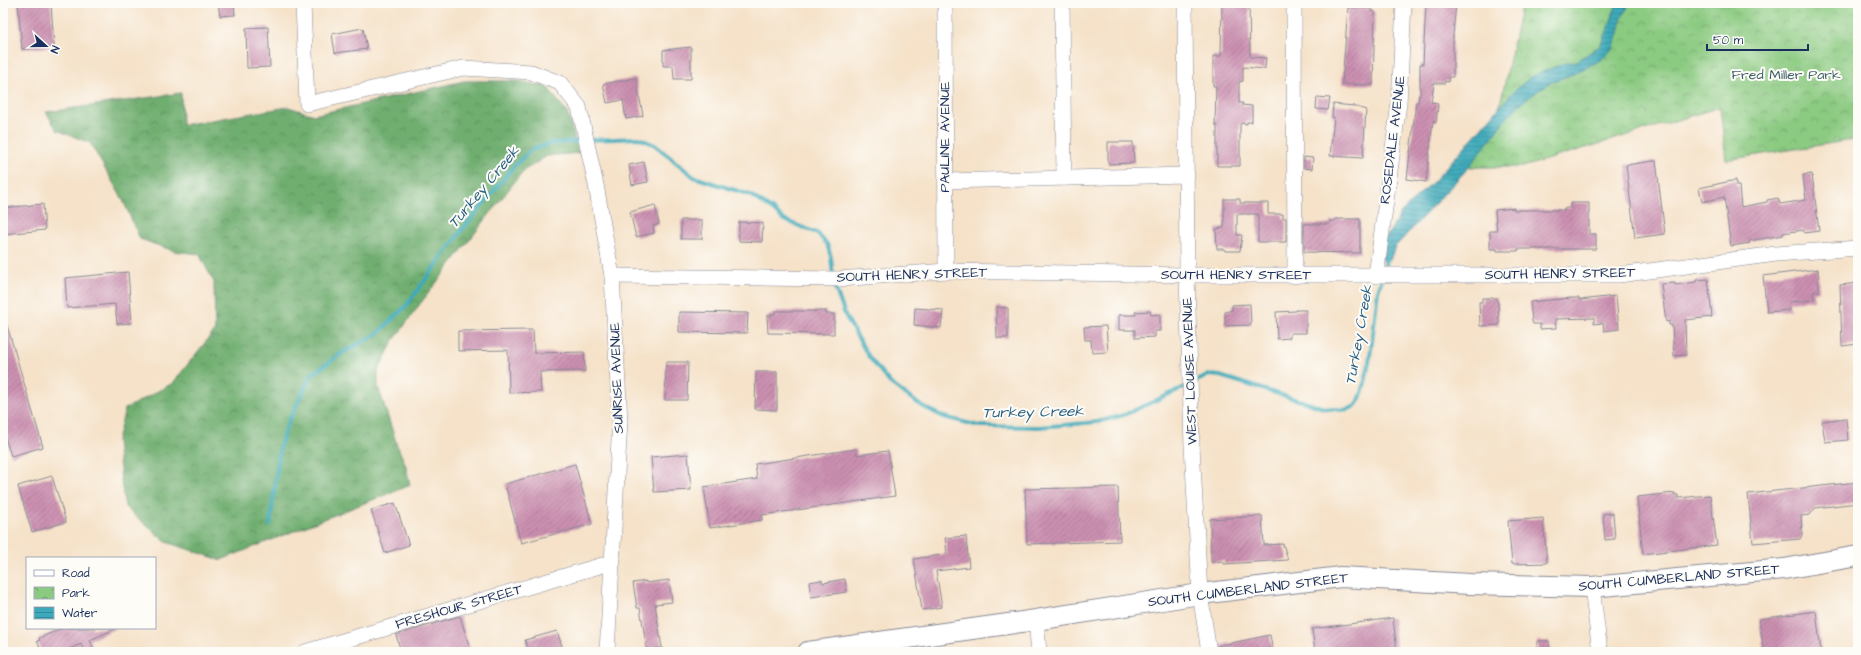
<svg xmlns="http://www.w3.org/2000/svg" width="1861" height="655" font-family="'Architects Daughter',sans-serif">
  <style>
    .forest { fill: url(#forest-crowns); stroke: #466e66 }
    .park { fill: url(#park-crowns); stroke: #537c70 }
    .water { fill: url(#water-rules); stroke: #2c6c8c }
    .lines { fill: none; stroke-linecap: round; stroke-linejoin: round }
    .stream { stroke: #3caaba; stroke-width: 4 }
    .building { fill: url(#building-hatch) }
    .minor-casing { stroke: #888894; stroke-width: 16 }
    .major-casing { stroke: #888894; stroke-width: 22 }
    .minor { stroke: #fff; stroke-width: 15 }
    .major { stroke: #fff; stroke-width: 20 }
    .labels { text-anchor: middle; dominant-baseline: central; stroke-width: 4; stroke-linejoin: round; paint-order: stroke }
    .park-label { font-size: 14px; fill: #3d5e68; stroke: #fdfcf7 }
    .street-label { font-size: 14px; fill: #1b2f5e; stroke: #fdfcf7 }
    .water-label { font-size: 15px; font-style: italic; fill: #286083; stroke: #fdfcf7 }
  </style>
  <defs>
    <pattern id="forest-crowns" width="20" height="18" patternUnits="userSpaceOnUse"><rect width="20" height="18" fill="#70ae6f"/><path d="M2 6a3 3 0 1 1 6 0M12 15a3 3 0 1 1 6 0" fill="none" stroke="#5b8e5e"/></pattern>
    <pattern id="park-crowns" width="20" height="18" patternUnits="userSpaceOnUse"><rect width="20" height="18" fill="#8bca81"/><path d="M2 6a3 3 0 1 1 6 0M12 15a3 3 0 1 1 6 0" fill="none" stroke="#71a46d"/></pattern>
    <pattern id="water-rules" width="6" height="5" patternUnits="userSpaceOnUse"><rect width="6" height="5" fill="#3caaba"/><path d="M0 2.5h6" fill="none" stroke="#328b9a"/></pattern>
    <pattern id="building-hatch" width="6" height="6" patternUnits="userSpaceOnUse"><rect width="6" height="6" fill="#cc90b1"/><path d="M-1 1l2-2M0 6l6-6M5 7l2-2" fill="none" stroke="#a57693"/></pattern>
  </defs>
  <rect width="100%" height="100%" fill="#fdfcf7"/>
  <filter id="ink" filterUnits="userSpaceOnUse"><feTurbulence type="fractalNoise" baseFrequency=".025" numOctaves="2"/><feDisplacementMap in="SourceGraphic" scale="8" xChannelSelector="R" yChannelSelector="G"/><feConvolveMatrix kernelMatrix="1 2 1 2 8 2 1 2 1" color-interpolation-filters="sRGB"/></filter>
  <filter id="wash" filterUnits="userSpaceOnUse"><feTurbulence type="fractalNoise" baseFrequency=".012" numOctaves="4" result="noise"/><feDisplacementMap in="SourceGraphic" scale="16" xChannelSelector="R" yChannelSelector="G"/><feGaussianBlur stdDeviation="0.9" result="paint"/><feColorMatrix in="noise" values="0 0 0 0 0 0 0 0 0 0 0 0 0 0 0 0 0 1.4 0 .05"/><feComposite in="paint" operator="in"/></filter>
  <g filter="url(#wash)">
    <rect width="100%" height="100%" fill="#f5e2c9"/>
    <!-- forest -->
    <path class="forest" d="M464 81H519L547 87 567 112 579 153 547 156 523 171 420 304 394 340 378 371V386L397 445 406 466 410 485 221 560 166 542 125 507 121 481 117 440 125 409 173 383 215 330 214 282 199 254 174 251 140 239 122 198 90 143 57 130 46 112 181 93 182 125 288 107 314 115Z"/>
    <!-- park -->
    <path class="park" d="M1522 3H1858V139L1726 160 1720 107 1523 167H1469L1500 105Z"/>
    <!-- water -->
    <path class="water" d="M1617 3H1630L1622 17 1619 33 1613 48 1601 60 1573 74 1551 82 1521 103 1505 120 1469 167 1395 247 1390 260H1382L1385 239 1403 210 1434 181 1514 91 1532 76 1565 63 1577 61 1600 46 1609 27Z"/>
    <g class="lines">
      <!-- stream -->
      <g class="stream">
        <path d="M590 140 639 138 655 145 694 177 750 195 773 210 784 220 817 233 827 244 831 257 834 285 846 317 869 357 890 383 920 405 944 417 979 426 1039 427 1097 422 1124 415 1187 386"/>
        <path d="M1384 269 1387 254"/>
        <path d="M1193 383 1209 375 1220 376 1324 408C1333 409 1347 412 1355 406 1369 394 1375 312 1378 291L1382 278"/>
        <path d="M270 525 280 446 287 425 311 375 342 353 377 334 406 306 462 230 515 165 531 150 552 143 583 141"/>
      </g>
    </g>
    <g id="blocks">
      <!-- building -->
      <g class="building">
        <path d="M18 3H51L54 47 22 49Z"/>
        <path d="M218 3H234L235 15 220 16Z"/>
        <path d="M1222 3H1249L1250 57 1266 58 1265 69 1243 67V81L1239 82V103H1243L1242 105 1252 106V122H1247V124L1241 123 1240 125V166H1217V125H1215L1216 86H1213V56H1221Z"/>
        <path d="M1426 3H1456L1453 36V77H1449V82L1445 81V83H1434L1431 102 1437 103 1438 106 1436 122 1433 121 1426 182 1407 179 1416 102H1418L1419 95H1420V64H1423Z"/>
        <path d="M1348 7 1372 9V11L1375 12 1373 85 1342 84Z"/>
        <path d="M268 27 270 67 247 68 246 28Z"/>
        <path d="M363 28 367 49 335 53 332 34Z"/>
        <path d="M691 47V79H674L673 66H663V50Z"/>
        <path d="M636 78 643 116 626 119 623 100 607 103 603 84Z"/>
        <path d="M1317 97 1330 98 1328 110 1316 109Z"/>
        <path d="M1333 104 1354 106 1366 110 1363 158 1330 156 1334 117H1332Z"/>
        <path d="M1108 142H1133L1134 163 1108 164Z"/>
        <path d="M1304 157 1313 158 1312 169 1304 168Z"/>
        <path d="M1653 161H1656L1665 234 1635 238 1626 165Z"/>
        <path d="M644 162 648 182 632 185 629 165Z"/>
        <path d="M1812 174 1819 231 1804 233 1803 230 1783 233V235L1749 241 1750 243 1731 246 1724 197 1702 202 1699 188 1736 180V186H1739L1741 207 1767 202V200L1778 198 1780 204 1806 200 1803 175Z"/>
        <path d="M1224 199H1240V203H1268V214H1283V218H1286V242H1258V214H1237V235H1242L1240 251H1225L1224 249H1217L1216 229 1224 228Z"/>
        <path d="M1570 203H1589V234H1596V249H1518V251H1497V249H1490V231H1497L1495 210 1514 208V210H1564V208H1570Z"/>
        <path d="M43 204 45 230 3 234V208Z"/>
        <path d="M655 205 659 224 653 226 654 233 636 237 630 212Z"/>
        <path d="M1335 219H1360V253L1304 252V224H1330V221H1335Z"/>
        <rect x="681" y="220" width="21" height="19"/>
        <path d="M739 222 763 223 762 242 739 241Z"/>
        <path d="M1818 269 1819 291 1813 292 1814 300 1789 302 1790 310 1767 312 1763 276Z"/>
        <path d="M128 272 132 323 117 324 115 304 67 308 65 278Z"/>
        <path d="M1708 279 1712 317 1685 320 1686 355 1674 356 1672 325H1669V321L1666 322 1661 284 1675 283V285L1696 282V280Z"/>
        <path d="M1858 283V344L1842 346 1840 285Z"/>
        <path d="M1616 296 1619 329 1604 331 1603 323 1594 324V318L1555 319 1556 328 1540 329V324H1533L1532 321 1530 302 1571 298H1579V300Z"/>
        <path d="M1482 298H1497V302H1498L1499 325 1480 326 1479 302H1482Z"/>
        <path d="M1250 304 1251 325 1225 326V312L1232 310V305Z"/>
        <path d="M996 307 1008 308V338H997Z"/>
        <path d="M915 308 943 310 941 328 914 325Z"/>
        <path d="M1296 310H1306V333H1290V338L1277 339 1276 312 1296 311Z"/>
        <path d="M775 311H826V314H834V334L768 333 767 316H771V314H775Z"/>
        <path d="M1150 311 1151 315 1160 314V331H1155V337L1135 338V330H1119V315H1136L1135 312Z"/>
        <path d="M679 312 748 313 747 333 679 332Z"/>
        <path d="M6 322 43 447 11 456 3 431V323Z"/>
        <path d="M1106 326 1108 352 1092 353 1091 340H1085L1084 327Z"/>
        <path d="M533 330 534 353 584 352 585 371 540 372 541 392 509 393 508 350 458 351V331Z"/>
        <path d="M666 362H688L687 400H665Z"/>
        <path d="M756 372H777V410L755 409Z"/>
        <path d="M1846 418 1848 440 1825 442 1822 421Z"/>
        <path d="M856 449 857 455 888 451 895 496 762 515V520L710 528 704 487 757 479 755 464Z"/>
        <path d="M688 454 691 490 654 492 651 457Z"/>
        <path d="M575 464 592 524 521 543 505 484Z"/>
        <path d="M52 476 66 522 32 532 18 486Z"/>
        <path d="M1858 482V503L1815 508 1810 515 1801 516 1802 535 1800 539 1753 543 1748 494Z"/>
        <path d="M1118 487 1120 541 1027 544 1025 489Z"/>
        <path d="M1675 493V495H1678V498L1710 495 1717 545 1643 554 1637 497Z"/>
        <path d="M395 503 409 545 385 553 371 510Z"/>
        <path d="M1613 513 1615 539 1605 540 1603 514Z"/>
        <path d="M1262 516 1264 545 1283 544 1288 560 1224 564V561L1211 562 1210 519Z"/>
        <path d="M1543 518 1547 563 1512 564 1508 521Z"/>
        <path d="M966 536 969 567 936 571 942 607 922 610 914 559 947 554 945 538Z"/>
        <path d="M845 579 847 592 811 597 809 582 822 580 823 583Z"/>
        <path d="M669 580 672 602 655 604 662 648 647 650 640 608H637L633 583 646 581V583Z"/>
        <path d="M1816 611 1821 652H1764L1759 619Z"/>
        <path d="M460 616 471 652H401L396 635Z"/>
        <path d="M1393 618 1397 652H1315L1312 629Z"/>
        <path d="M63 628H117L90 640 95 652H84L81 644 62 652H42L37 641 40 640 39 638Z"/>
        <path d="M557 631 564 652H529L525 640Z"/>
        <path d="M1270 635 1273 652H1218L1217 646Z"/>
        <path d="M1537 641H1549L1550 652H1537Z"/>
      </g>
    </g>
  </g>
  <g filter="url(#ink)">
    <use href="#blocks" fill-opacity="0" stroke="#888894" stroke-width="1"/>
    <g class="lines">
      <!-- minor casing -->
      <g class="minor-casing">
        <g id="minor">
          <path d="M303 3 307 104 463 68 531 72 560 83 579 107 596 185 612 276 620 421 607 652"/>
          <path d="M945 3 946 271"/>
          <path d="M1062 3 1064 178"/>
          <path d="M1185 3 1187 275 1192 446 1200 594 1209 652"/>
          <path d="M1294 3 1295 276"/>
          <path d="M946 181 1187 175"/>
          <path d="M612 276 839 279 946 271 1187 275H1619L1776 254 1858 248"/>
          <path d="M1376 276 1399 103 1404 3"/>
          <path d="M1592 587 1600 652"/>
          <path d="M1036 620 1039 652"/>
          <path d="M305 652 613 562"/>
        </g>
      </g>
      <!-- major casing -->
      <g class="major-casing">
        <path id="major" d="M808 652 1036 620 1200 594 1341 577 1470 584 1592 587 1784 569 1858 556"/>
      </g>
      <!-- minor -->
      <use href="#minor" class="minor"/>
      <!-- major -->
      <use href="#major" class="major"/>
    </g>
  </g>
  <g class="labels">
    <!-- park labels -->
    <g class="park-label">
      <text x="1786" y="75">Fred Miller Park</text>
    </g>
    <!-- street labels -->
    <g class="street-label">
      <text transform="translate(945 137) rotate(-90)">PAULINE AVENUE</text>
      <text transform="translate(1393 140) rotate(-83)">ROSEDALE AVENUE</text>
      <text transform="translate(1560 274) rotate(-1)">SOUTH HENRY STREET</text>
      <text transform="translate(912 275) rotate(-2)">SOUTH HENRY STREET</text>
      <text x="1236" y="275">SOUTH HENRY STREET</text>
      <text transform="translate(1190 371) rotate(-92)">WEST LOUISE AVENUE</text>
      <text transform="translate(617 378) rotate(-92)">SUNRISE AVENUE</text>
      <text transform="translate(1679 578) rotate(-5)">SOUTH CUMBERLAND STREET</text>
      <text transform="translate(1248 590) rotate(-7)">SOUTH CUMBERLAND STREET</text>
      <text transform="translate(459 607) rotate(-16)">FRESHOUR STREET</text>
    </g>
    <!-- water labels -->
    <g class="water-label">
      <text transform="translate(484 187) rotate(-50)">Turkey Creek</text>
      <text transform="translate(1359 335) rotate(-80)">Turkey Creek</text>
      <text transform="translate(1033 412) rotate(-1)">Turkey Creek</text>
    </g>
  </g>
  <!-- margin -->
  <rect width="1861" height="655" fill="none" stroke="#fdfcf7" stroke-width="16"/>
  <!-- legend -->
  <rect x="26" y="557" width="130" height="72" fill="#fdfcf7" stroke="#a3aaba"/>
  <rect x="34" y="570" width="20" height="6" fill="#ffffff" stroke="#a3aaba"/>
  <text x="62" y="577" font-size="12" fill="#1b2f5e">Road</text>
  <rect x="34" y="587" width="20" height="12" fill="url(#park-crowns)" stroke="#a3aaba"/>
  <text x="62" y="597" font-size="12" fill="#1b2f5e">Park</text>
  <rect x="34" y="607" width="20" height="12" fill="url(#water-rules)" stroke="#a3aaba"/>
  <text x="62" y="617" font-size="12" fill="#1b2f5e">Water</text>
  <!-- north arrow -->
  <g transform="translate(46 46) rotate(111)" stroke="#fdfcf7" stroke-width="3" paint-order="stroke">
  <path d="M0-3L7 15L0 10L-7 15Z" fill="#1b2f5e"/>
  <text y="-6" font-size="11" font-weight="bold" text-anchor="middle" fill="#1b2f5e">N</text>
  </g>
  <!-- scale -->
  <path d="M1707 44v6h101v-6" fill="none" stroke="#1b2f5e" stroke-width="2"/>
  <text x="1713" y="44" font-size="12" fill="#1b2f5e" stroke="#fdfcf7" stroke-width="3" paint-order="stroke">50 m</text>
</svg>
